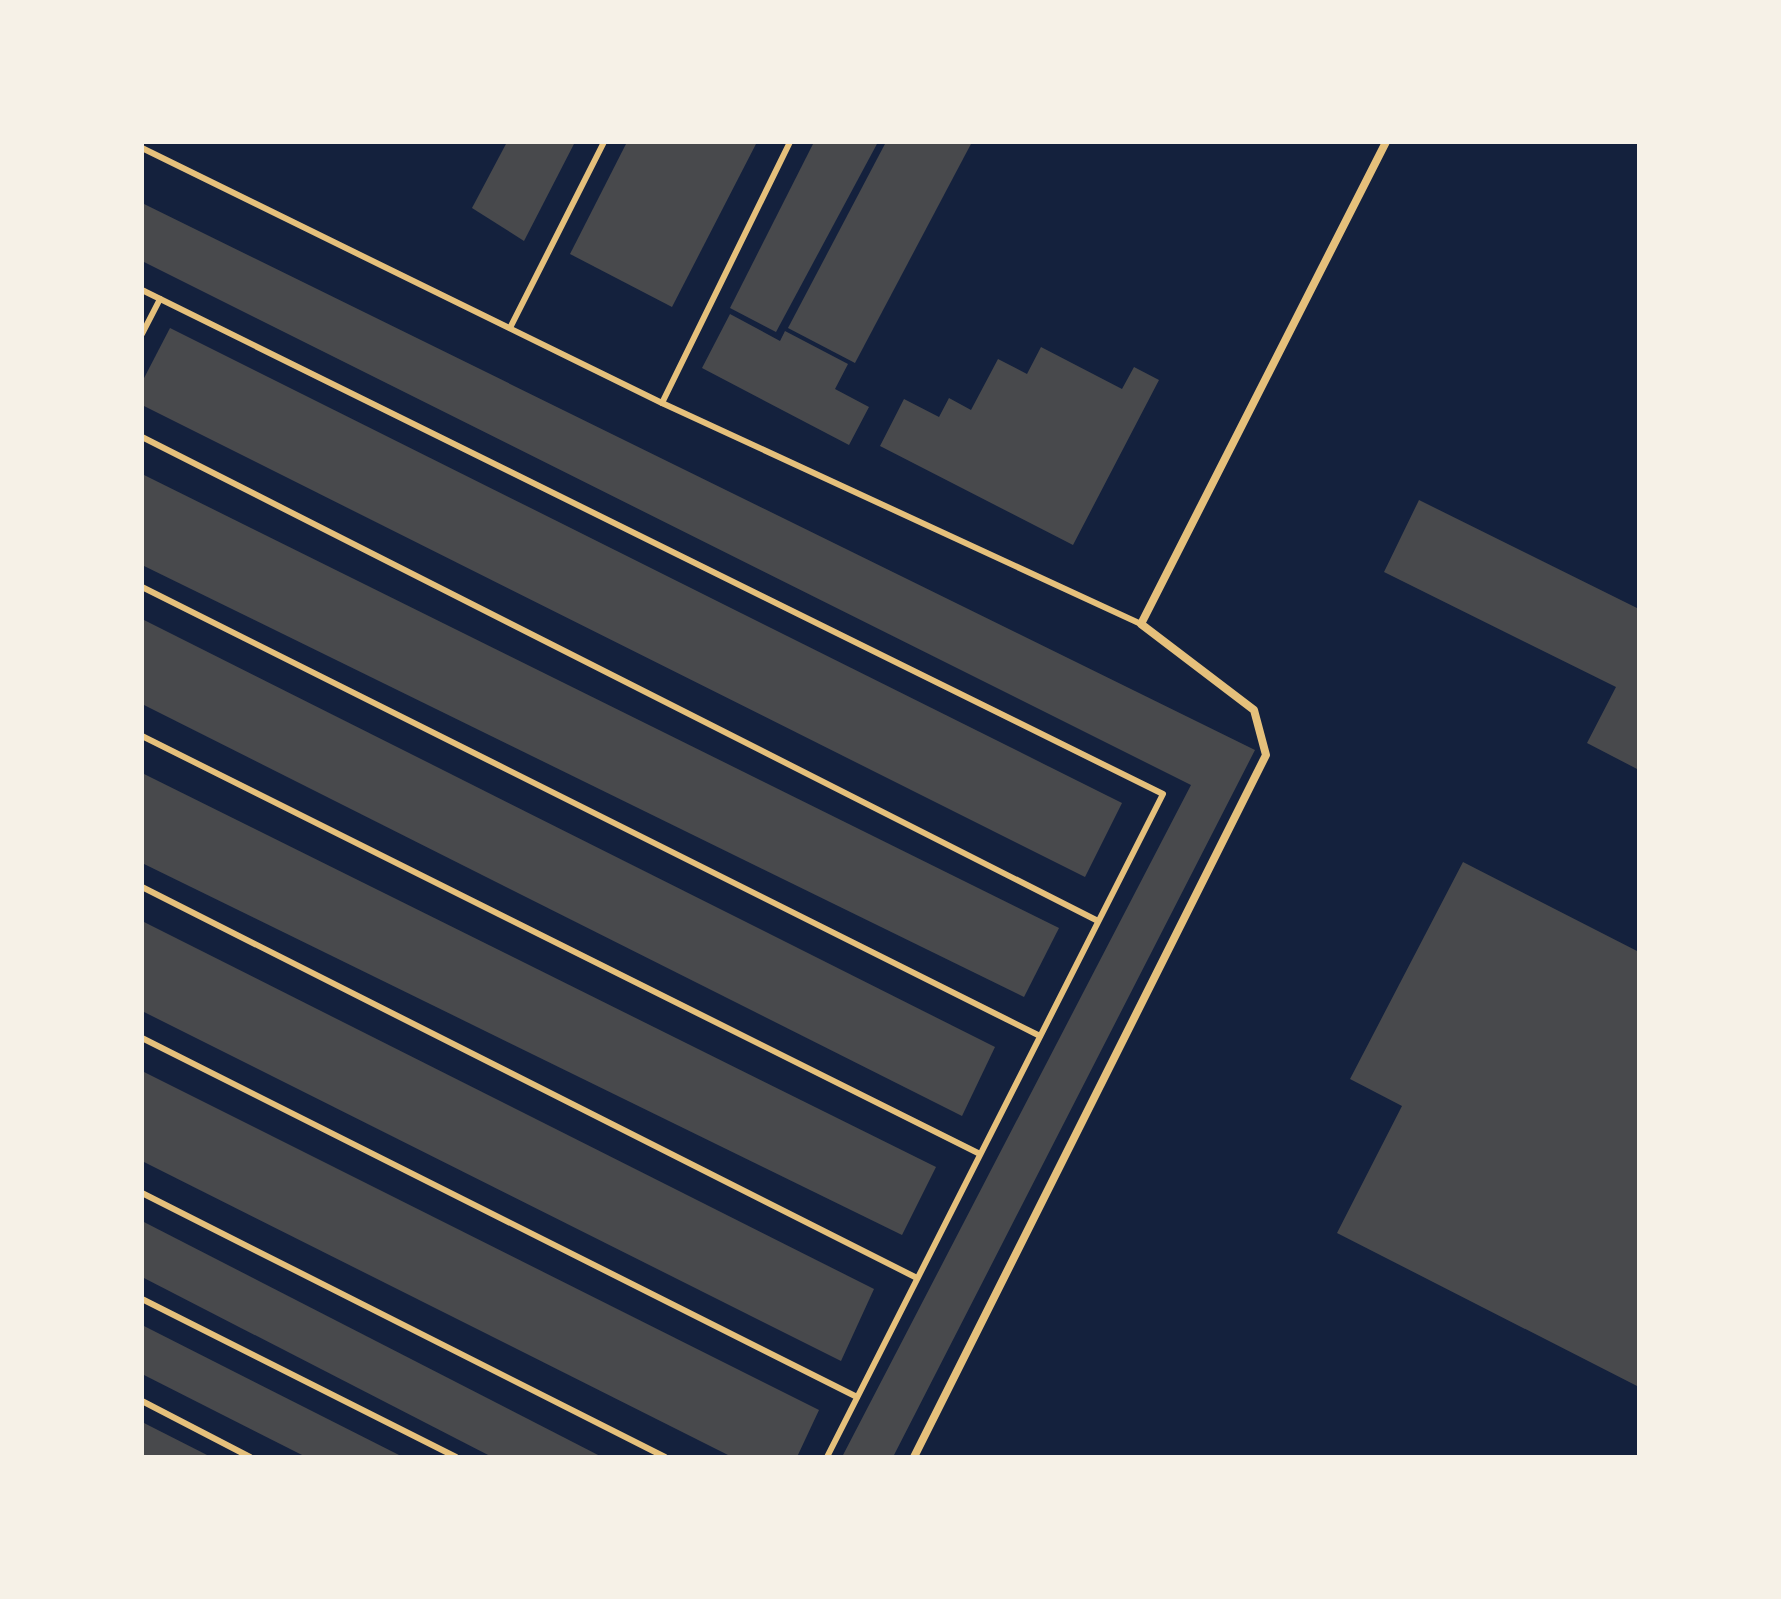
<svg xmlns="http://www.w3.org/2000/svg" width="1781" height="1599" font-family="Raleway,sans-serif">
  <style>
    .building { fill: #48494c }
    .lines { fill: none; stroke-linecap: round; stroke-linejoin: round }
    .service { stroke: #e5c07b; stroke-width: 6 }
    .minor { stroke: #e5c07b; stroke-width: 8 }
  </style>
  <rect width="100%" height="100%" fill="#14213d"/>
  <!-- building -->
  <g class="building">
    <path d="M507 142H575L524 241 472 208Z"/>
    <path d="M627 142H757L672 307 570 254Z"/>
    <path d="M814 142H878L776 332 730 308Z"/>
    <path d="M886 142H972L855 363 788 328Z"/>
    <path d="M142 203 1255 750 893 1457H842L1191 785 142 261Z"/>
    <path d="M730 314 780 341 785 331 848 364 835 389 869 407 849 445 702 368Z"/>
    <path d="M170 328 1122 803 1085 877 142 405V382Z"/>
    <path d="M1041 347 1122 389 1134 367 1159 380 1073 545 880 446 904 399 939 417 949 398 971 410 998 359 1027 374Z"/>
    <path d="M142 474 1059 928 1024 997 142 565Z"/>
    <path d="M1419 500 1639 609V770L1587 743 1616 687 1384 572Z"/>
    <path d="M142 619 995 1047 962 1116 142 704Z"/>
    <path d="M142 773 936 1167 902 1235 142 863Z"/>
    <path d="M1463 862 1639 952V1387L1337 1233 1402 1106 1350 1079Z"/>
    <path d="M142 921 874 1289 841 1361 142 1011Z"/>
    <path d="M142 1071 819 1410 797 1457H732L142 1161Z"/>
    <path d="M142 1221 602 1457H492L142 1277Z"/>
    <path d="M142 1325 403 1457H306L142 1374Z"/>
    <path d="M142 1422 211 1457H142Z"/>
  </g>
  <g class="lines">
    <!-- service -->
    <g class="service">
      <path d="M142 148 662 403 1141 624"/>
      <path d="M142 290 1163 794 827 1457"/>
      <path d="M510 328 604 142"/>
      <path d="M142 334 160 299"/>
      <path d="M662 403 790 142"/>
      <path d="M142 437 1098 921"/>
      <path d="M142 587 1040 1036"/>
      <path d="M142 736 980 1154"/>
      <path d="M142 887 917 1278"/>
      <path d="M142 1038 857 1397"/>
      <path d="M142 1193 665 1457"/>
      <path d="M142 1299 456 1457"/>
      <path d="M142 1401 250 1457"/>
    </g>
    <!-- minor -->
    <path class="minor" d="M914 1457 1266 755 1254 710 1141 624 1386 142"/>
  </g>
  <!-- border -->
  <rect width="1781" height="1599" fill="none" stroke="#f6f1e7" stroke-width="288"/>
</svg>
